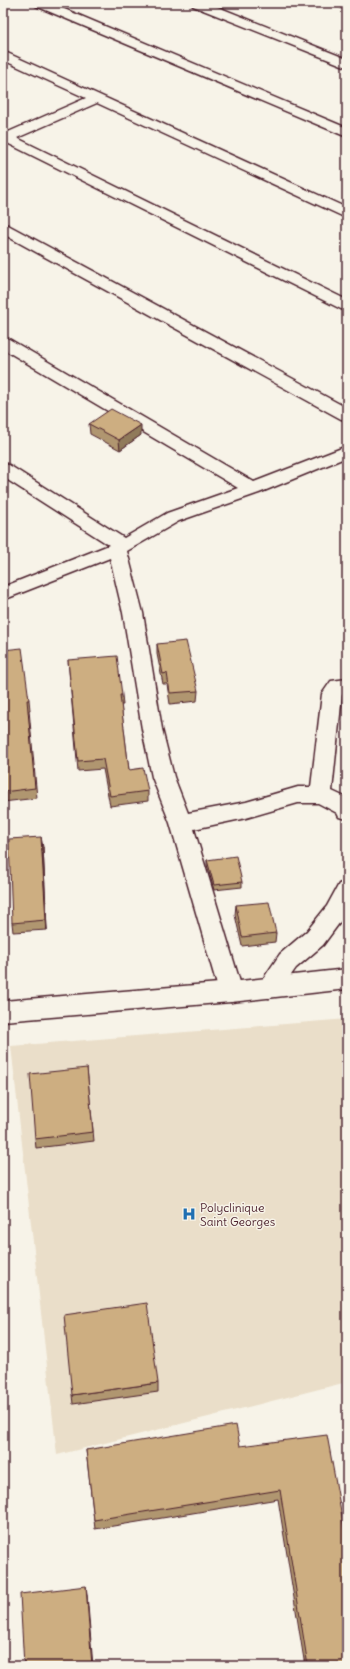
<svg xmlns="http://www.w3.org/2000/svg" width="350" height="1669" font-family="Delius,sans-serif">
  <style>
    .built { fill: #eadec9 }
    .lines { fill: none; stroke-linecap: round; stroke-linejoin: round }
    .minor-casing { stroke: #4a1f2b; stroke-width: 3 }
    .tertiary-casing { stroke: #4a1f2b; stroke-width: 3 }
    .minor { fill: #f7f3e8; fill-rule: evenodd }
    .tertiary { fill: #f7f3e8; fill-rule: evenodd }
    .wall { fill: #b0966f; stroke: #4a1f2b }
    .shaded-wall { fill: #907a5a; stroke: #4a1f2b }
    .building { fill: #cdae81; stroke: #4a1f2b }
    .labels { text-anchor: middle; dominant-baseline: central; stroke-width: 3; stroke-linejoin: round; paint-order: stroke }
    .near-poi-label { font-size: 12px; fill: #4a1f2b; stroke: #f7f3e8; text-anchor: start }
  </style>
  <rect width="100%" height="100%" fill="#f7f3e8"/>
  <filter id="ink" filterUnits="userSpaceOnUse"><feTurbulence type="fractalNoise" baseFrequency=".025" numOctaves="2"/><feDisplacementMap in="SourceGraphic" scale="8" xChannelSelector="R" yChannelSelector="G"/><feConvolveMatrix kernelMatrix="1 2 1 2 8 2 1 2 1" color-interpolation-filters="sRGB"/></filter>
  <g filter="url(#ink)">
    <!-- built -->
    <path class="built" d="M347 1019V1382L57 1455 11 1046Z"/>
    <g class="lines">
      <!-- minor casing -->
      <g class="minor-casing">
        <g id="minor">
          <path d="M34 3H50L347 128V137L36 6Z"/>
          <path d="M191 3H208L347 59V67L193 6Z"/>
          <path d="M336 3H347V9L338 6Z"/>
          <path d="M3 51 347 208V217L342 216 97 103 17 138 347 300V311L341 309 5 142 3 143V132L6 133 86 98 3 60Z"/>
          <path d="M3 224 8 225 347 408V420L341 419 3 234Z"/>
          <path d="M3 337 9 339 254 482 347 446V457L259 493 179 521 127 551 143 613 162 729 174 777 188 813 246 802 298 787H311L322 694 331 681 347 679V693H344L342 695 332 791 347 798V819L339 817 337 813 318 803H298L246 818 194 829 243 992 239 999 231 1002 223 999 219 992 170 823 152 777 142 729 123 613 110 558 3 600V587L109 545 3 477V464L9 465 124 538 167 513 238 488 3 349Z"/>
          <path d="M347 881V911L343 918 323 945 296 968 277 995 269 998 261 995 257 988 280 954 307 931 327 906 339 884Z"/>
        </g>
      </g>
      <!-- tertiary casing -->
      <g class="tertiary-casing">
        <path id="tertiary" d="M347 969V989L231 1002 3 1021V1001L231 982Z"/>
      </g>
      <!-- minor -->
      <use href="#minor" class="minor"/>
      <!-- tertiary -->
      <use href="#tertiary" class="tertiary"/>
    </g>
    <!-- wall -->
    <g class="wall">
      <path d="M89 424 141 435 120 450 90 434Z"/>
      <path d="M157 644 198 691 197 701 170 704 167 684H163L157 654Z"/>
      <path d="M3 650 29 700 30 710H29L37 798 3 802Z"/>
      <path d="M68 660 122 695 123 705H121L129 770 148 791V801L110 806 103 769 78 771Z"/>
      <path d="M43 847 47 930 13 932 12 923Z"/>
      <path d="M207 860 242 882V887L214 890 207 865Z"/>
      <path d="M236 905 276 933 275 942 242 946 235 915Z"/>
      <path d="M87 1068 94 1141 36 1148 35 1139Z"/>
      <path d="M158 1383V1392L73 1404 72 1395Z"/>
      <path d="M240 1446 347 1544V1666H305L278 1499 95 1529 86 1450Z"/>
    </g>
    <!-- shaded-wall -->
    <g class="shaded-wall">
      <path d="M141 425V435L120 450 119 440Z"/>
      <path d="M41 837 43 847 47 930 46 920Z"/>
      <path d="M86 1586 87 1594 93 1666H92Z"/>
    </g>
    <!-- building -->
    <g class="building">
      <path d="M111 409 141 425 119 440 89 424Z"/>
      <path d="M186 641 198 691 170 693 167 673 163 674 157 644Z"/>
      <path d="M22 648 29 700H27L35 788 3 792V650Z"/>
      <path d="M117 656 122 695H120L129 770 143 768 148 791 110 796 103 759 78 761 68 660Z"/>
      <path d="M41 837 46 920 12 923 9 839Z"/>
      <path d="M236 856 242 882 214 885 207 860Z"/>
      <path d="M269 902 276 933 242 937 236 905Z"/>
      <path d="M87 1068 93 1132 35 1139 30 1074Z"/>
      <path d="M147 1303 158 1383 72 1395 64 1315Z"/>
      <path d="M236 1425 240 1446 327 1435 347 1544V1666H308L280 1490 94 1520 86 1450Z"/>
      <path d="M86 1586 92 1666H24L20 1594Z"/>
    </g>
  </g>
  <!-- icons -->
  <defs>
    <g id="hospital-bare" transform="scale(1.08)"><path d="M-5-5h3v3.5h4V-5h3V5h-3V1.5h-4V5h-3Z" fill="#1f6fb2" stroke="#f7f3e8" stroke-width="2.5" paint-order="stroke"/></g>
  </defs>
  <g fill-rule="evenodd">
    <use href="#hospital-bare" x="189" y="1214"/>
  </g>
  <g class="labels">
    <!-- near-poi labels -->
    <g class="near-poi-label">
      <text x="200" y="1207">Polyclinique<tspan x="200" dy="14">Saint Georges</tspan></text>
    </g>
  </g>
  <!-- margin -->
  <rect width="350" height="1669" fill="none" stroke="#f7f3e8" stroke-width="16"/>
  <rect x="8" y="8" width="334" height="1653" fill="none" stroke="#4a1f2b" stroke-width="1.5" filter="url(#ink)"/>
</svg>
